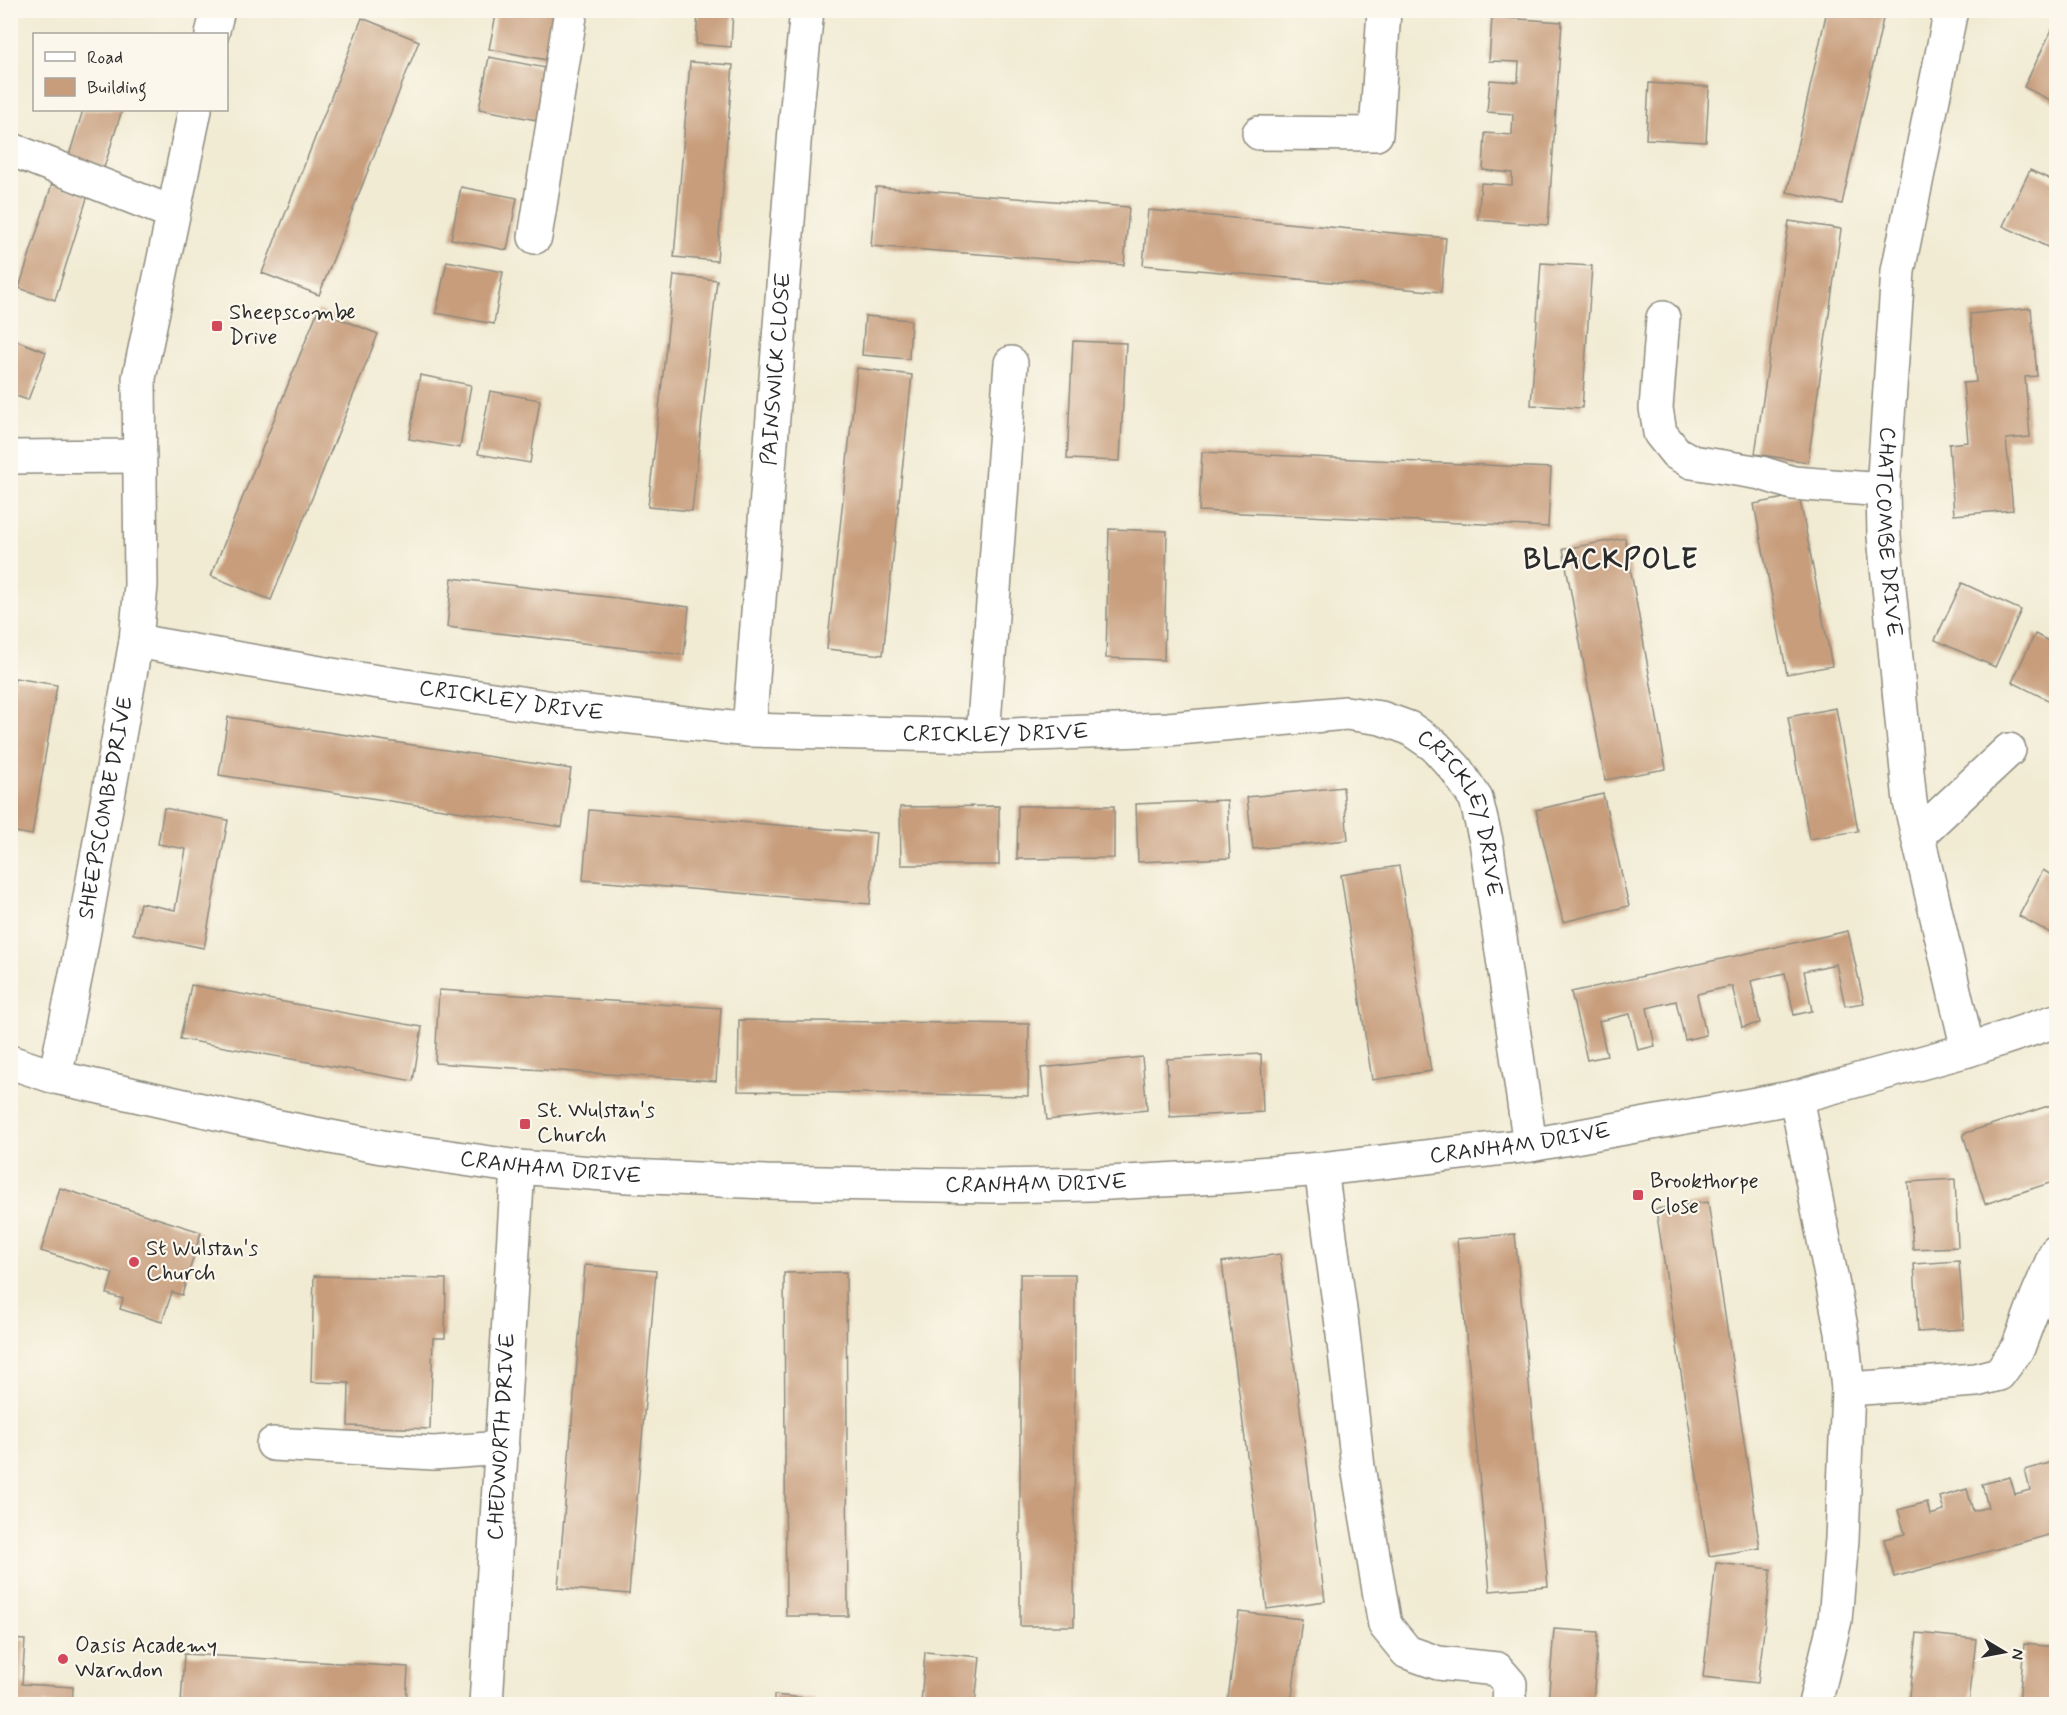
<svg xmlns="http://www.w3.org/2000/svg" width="2067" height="1715" font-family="Mynerve,sans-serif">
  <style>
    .building { fill: #c79d7b }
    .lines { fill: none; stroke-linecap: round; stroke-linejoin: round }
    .minor-casing { stroke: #8e8b7f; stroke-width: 36 }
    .minor { stroke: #fff; stroke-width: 33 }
    .poi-dot { fill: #d1495b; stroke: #fbf7ec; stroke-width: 2 }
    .labels { text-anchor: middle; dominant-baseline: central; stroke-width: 4.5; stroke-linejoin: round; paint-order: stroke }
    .poi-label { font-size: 22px; fill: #2b2b2b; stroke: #fbf7ec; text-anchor: start }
    .street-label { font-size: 22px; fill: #2b2b2b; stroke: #fbf7ec }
    .district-label { font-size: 28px; font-weight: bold; letter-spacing: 1.5px; fill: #2b2b2b; stroke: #fbf7ec }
  </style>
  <rect width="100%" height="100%" fill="#fbf7ec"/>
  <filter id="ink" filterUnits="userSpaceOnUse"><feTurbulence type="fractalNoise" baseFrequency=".0167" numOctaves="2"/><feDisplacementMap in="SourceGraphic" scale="12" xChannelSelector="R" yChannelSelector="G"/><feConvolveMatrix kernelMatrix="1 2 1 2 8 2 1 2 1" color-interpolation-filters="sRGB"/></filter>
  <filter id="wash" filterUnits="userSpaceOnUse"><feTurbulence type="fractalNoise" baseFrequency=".008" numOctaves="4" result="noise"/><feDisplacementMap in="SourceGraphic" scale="24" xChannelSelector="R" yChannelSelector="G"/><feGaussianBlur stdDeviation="1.35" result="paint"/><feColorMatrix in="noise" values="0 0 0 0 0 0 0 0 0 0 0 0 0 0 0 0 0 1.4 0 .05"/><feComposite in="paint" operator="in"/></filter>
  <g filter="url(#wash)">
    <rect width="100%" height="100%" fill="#f1ebd3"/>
    <g id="blocks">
      <!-- building -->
      <g class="building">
        <path d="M497 10H556L547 60 489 49Z"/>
        <path d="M698 10H733L731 47 696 44Z"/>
        <path d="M1827 10H1885L1842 204 1787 192Z"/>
        <path d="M1492 17 1562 22 1548 225 1478 220 1481 183 1512 185V173L1483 170 1485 133 1512 135 1513 114 1487 112 1490 80 1518 82 1519 62 1489 61Z"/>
        <path d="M362 18 419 41 319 295 262 273Z"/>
        <path d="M2056 21V103L2024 87Z"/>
        <path d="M489 57 546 68 537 120 479 109Z"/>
        <path d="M690 62 733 65 717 261 674 257Z"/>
        <path d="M1649 83 1709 87 1706 142 1646 139Z"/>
        <path d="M83 110H122L102 174 67 162Z"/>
        <path d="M2030 170 2056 182V251L2003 226Z"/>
        <path d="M52 184 88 195 55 300 19 288Z"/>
        <path d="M461 187 517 198 507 250 451 239Z"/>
        <path d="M876 187 1129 207 1124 265 871 246Z"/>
        <path d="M1148 210 1446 238 1441 292 1143 265Z"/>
        <path d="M1789 221 1841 229 1808 462 1755 454Z"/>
        <path d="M447 261 503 272 494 324 436 313Z"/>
        <path d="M1541 263 1592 266 1582 408 1531 405Z"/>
        <path d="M674 275 717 280 692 511 648 507Z"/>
        <path d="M2031 308 2037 376 2025 377 2030 437 2006 439 2013 510 1954 515 1949 444 1968 442 1963 383 1976 382 1970 314Z"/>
        <path d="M318 310 378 334 271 600 211 576Z"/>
        <path d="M865 316 911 320 909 359 862 355Z"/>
        <path d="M10 338 46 352 28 400 10 394Z"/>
        <path d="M1073 341 1126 343 1120 461 1067 459Z"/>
        <path d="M857 368 912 375 883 655 827 649Z"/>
        <path d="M420 375 471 385 460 448 409 439Z"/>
        <path d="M490 391 540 400 530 463 478 454Z"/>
        <path d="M1202 452 1551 468 1548 527 1199 511Z"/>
        <path d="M1799 495 1832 666 1787 674 1754 504Z"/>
        <path d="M1109 529 1167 531 1164 660 1106 658Z"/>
        <path d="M1625 538 1666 769 1605 780 1563 549Z"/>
        <path d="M452 578 689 607 684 655 447 627Z"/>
        <path d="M1962 583 2021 610 1995 667 1935 640Z"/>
        <path d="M2035 634 2056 645V704L2012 682Z"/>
        <path d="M15 678 57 685 32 835 10 831V704Z"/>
        <path d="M1836 708 1858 831 1809 839 1788 717Z"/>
        <path d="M228 717 571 769 562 827 219 775Z"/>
        <path d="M1343 787 1348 840 1253 849 1247 797Z"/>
        <path d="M1603 794 1629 906 1563 922 1536 810Z"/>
        <path d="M1227 800 1230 858 1138 862 1136 804Z"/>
        <path d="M999 806V865H901L900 807Z"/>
        <path d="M1018 806H1114V858L1017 859Z"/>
        <path d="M164 808 228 820 204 948 133 934 140 903 175 910 186 849 158 844Z"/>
        <path d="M589 810 876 833 870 904 583 880Z"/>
        <path d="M1399 866 1431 1071 1372 1080 1341 875Z"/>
        <path d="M2043 870 2056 878V936L2019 916Z"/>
        <path d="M1848 931 1864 1003 1845 1006 1836 964 1804 971 1812 1011 1794 1015 1785 973 1751 981 1760 1023 1742 1027 1732 986 1697 994 1706 1035 1685 1040 1676 1001 1647 1008 1655 1046 1638 1050 1630 1014 1599 1021 1607 1056 1587 1060 1571 992Z"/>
        <path d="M191 985 422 1027 413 1081 180 1039Z"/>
        <path d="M439 990 721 1008 716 1081 435 1063Z"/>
        <path d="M739 1020 1029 1024 1028 1096 738 1091Z"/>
        <path d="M1261 1054 1263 1112 1170 1117 1167 1059Z"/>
        <path d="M1142 1057 1147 1110 1047 1120 1041 1068Z"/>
        <path d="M2051 1105 2056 1122V1181L1985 1204 1963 1134Z"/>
        <path d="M1955 1179 1958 1247 1913 1249 1908 1182Z"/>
        <path d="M60 1188 201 1232 182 1295 172 1292 162 1322 120 1309 123 1299 107 1294 113 1273 41 1251Z"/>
        <path d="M1708 1202 1760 1548 1709 1556 1656 1209Z"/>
        <path d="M1515 1234 1548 1586 1490 1591 1457 1239Z"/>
        <path d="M1280 1254 1325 1601 1267 1609 1222 1262Z"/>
        <path d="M1959 1261 1964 1329 1918 1332 1914 1264Z"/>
        <path d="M585 1265 656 1271 629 1594 558 1588Z"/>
        <path d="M846 1272 848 1616H786L784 1273Z"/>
        <path d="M1020 1274H1075L1074 1626H1020Z"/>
        <path d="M314 1276 446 1279 445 1338H433L430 1429 348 1426 349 1383 311 1382Z"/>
        <path d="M2053 1462 2056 1473V1533L1894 1577 1884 1539 1905 1534 1898 1510 1927 1502 1930 1515 1944 1511 1940 1497 1967 1489 1973 1511 1988 1507 1982 1484 2010 1477 2015 1494 2030 1490 2025 1470Z"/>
        <path d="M1716 1563 1771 1569 1758 1683 1703 1677Z"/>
        <path d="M1239 1612 1302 1619 1291 1704 1228 1699Z"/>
        <path d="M1554 1629 1598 1632 1593 1704H1548Z"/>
        <path d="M1917 1633 1976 1639 1969 1704H1909Z"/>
        <path d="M10 1639 25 1640 22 1684 73 1687 72 1704H10Z"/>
        <path d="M2024 1644 2056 1647V1704H2019Z"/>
        <path d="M925 1652 980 1657 975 1704H921Z"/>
        <path d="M184 1654 408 1667 406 1704H181Z"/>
        <path d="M774 1695 814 1699 813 1704H774Z"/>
      </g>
    </g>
  </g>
  <g filter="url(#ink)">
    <use href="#blocks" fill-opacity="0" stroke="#8e8b7f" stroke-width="1.5"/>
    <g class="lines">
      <!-- minor casing -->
      <g class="minor-casing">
        <g id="minor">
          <path id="s1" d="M1951 10 1898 271 1883 490 1884 536 1910 802 1968 1050"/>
          <path d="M212 34 218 10"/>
          <path d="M1259 133 1376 134 1384 10"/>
          <path d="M10 149 173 213"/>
          <path d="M535 237 571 10"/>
          <path d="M1663 318 1656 408 1660 433 1676 453 1692 462 1761 473 1793 483 1883 490"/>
          <path d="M10 457 140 456"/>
          <path id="s2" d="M136 641 332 675 560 709 749 730 983 736 1168 729 1346 713 1381 718 1409 728 1435 746 1456 769 1476 799 1486 841 1530 1145"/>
          <path id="s3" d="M749 730 796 117 807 10"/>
          <path d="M983 736 1011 363"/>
          <path d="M1918 835 2009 750"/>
          <path id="s4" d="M10 1062 55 1077 269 1125 382 1147 518 1167 628 1176 766 1182 993 1186 1091 1184 1233 1176 1321 1169 1530 1145 1796 1097 1968 1050 2056 1021"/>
          <path id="s5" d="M55 1077 78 964 136 641 141 585 139 378 195 110"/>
          <path d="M1796 1097 1842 1332 1848 1389 1842 1539 1835 1620 1815 1704"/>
          <path d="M1321 1169 1341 1317 1358 1467 1385 1625 1407 1652 1438 1663 1497 1669 1510 1684 1509 1704"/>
          <path d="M1848 1389 1976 1380 1999 1374 2018 1348 2037 1297 2056 1252"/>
          <path d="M273 1444 434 1453 502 1448"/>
          <path id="s6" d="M486 1704 518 1167"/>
        </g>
      </g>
      <!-- minor -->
      <use href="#minor" class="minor"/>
    </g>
  </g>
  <!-- markers -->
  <g class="poi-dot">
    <rect x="211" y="320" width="12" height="12" rx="3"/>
    <rect x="519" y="1118" width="12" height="12" rx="3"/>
    <rect x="1632" y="1189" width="12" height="12" rx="3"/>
    <circle cx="134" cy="1262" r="6"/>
    <circle cx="63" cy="1659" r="6"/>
  </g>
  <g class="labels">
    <!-- poi labels -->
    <g class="poi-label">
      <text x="229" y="313">Sheepscombe<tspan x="229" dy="25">Drive</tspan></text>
      <text x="537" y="1111">St. Wulstan's<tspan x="537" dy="25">Church</tspan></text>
      <text x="1650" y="1182">Brookthorpe<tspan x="1650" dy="25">Close</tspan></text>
      <text x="146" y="1249">St Wulstan's<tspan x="146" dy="25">Church</tspan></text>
      <text x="75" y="1646">Oasis Academy<tspan x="75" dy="25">Warndon</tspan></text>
    </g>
    <!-- street labels -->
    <g class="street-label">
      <text stroke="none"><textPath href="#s3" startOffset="362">PAINSWICK CLOSE</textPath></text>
      <text stroke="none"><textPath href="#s1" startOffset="528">CHATCOMBE DRIVE</textPath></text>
      <text stroke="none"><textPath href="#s2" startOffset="380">CRICKLEY DRIVE</textPath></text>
      <text stroke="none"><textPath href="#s2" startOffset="866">CRICKLEY DRIVE</textPath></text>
      <text stroke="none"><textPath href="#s5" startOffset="274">SHEEPSCOMBE DRIVE</textPath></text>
      <text stroke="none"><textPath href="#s2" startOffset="1388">CRICKLEY DRIVE</textPath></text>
      <text stroke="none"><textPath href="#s4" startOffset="1524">CRANHAM DRIVE</textPath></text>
      <text stroke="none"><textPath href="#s4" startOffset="552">CRANHAM DRIVE</textPath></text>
      <text stroke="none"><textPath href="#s4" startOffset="1038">CRANHAM DRIVE</textPath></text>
      <text stroke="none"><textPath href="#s6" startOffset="268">CHEDWORTH DRIVE</textPath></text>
    </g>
    <!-- district labels -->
    <g class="district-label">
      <text x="1611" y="560">BLACKPOLE</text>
    </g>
  </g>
  <!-- margin -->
  <rect width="2067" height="1715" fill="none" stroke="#fbf7ec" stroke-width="36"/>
  <!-- legend -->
  <rect x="33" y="33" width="195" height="78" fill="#fbf7ec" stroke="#a8a59f" stroke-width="1.5"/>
  <rect x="45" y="52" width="30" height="9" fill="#ffffff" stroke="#a8a59f" stroke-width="1.5"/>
  <text x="87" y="63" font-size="18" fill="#2b2b2b">Road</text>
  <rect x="45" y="78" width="30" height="18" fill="#c79d7b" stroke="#a8a59f" stroke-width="1.5"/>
  <text x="87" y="93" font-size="18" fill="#2b2b2b">Building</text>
  <!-- north arrow -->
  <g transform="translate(2004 1652) rotate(100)" stroke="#fbf7ec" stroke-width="4.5" paint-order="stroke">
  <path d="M0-4.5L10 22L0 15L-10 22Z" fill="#2b2b2b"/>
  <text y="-9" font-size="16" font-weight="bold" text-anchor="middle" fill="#2b2b2b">N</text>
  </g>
</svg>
